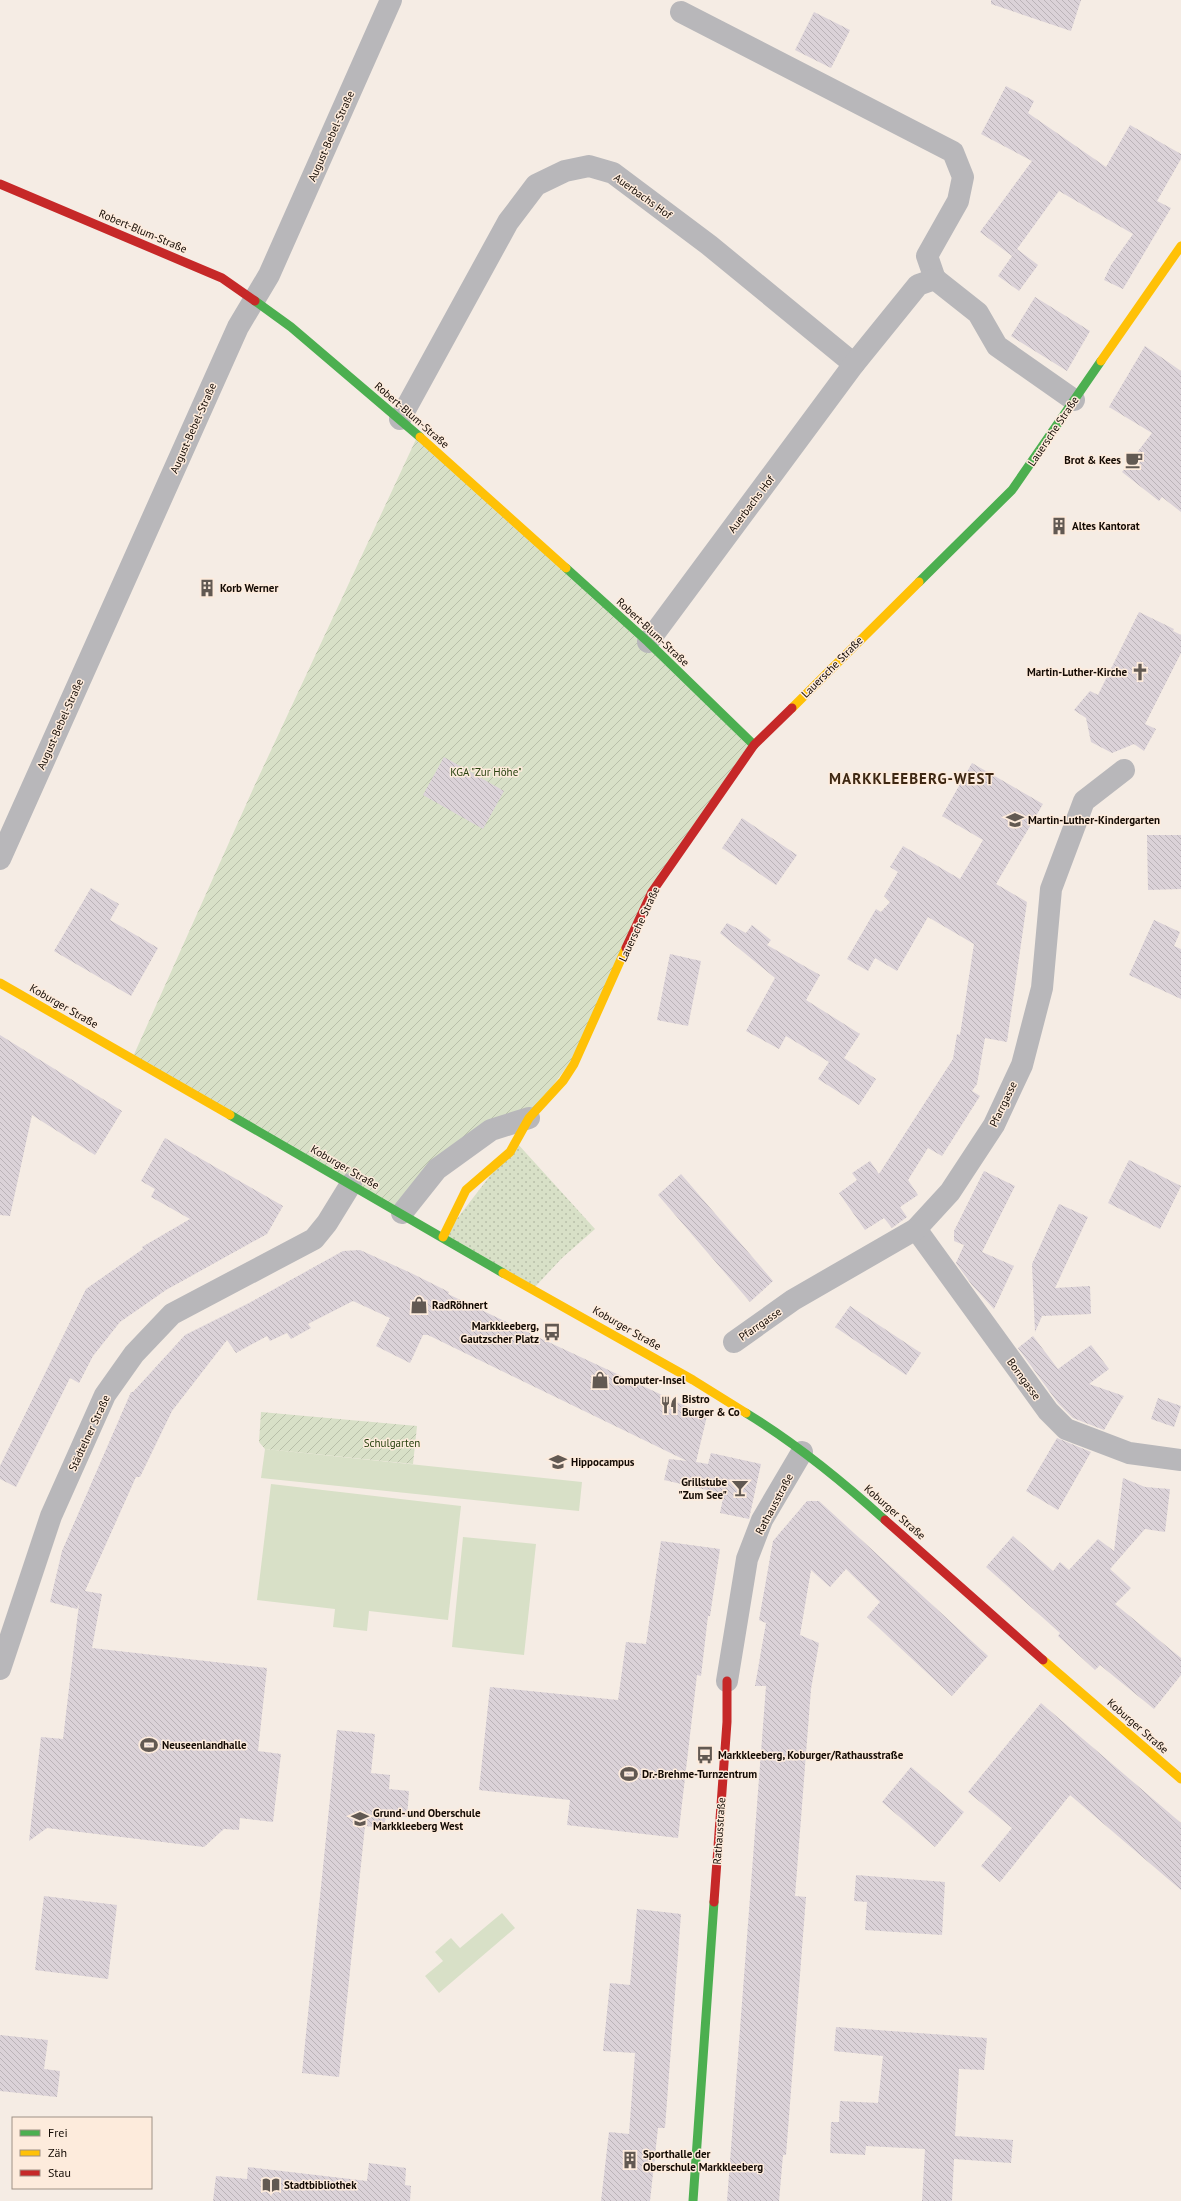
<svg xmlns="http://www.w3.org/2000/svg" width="1181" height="2201" font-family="'PT Sans',sans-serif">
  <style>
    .grass { fill: url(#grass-dots) }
    .park { fill: #d8e0c7 }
    .garden { fill: url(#garden-furrows) }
    .building { fill: url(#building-back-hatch) }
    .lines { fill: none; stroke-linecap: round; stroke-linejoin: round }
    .street { stroke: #b8b7ba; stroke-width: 22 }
    .fast { stroke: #4caf50; stroke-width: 9 }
    .slow { stroke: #ffc107; stroke-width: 9 }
    .jam { stroke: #c62828; stroke-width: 9 }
    .labels { text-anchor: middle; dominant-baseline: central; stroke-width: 3; stroke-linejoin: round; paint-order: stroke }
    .street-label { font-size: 11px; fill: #130a03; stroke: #fdebdc }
    .poi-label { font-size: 11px; font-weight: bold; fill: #130a03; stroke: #fdebdc; text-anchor: start }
    .park-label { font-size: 11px; fill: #29420f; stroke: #fdebdc }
    .district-label { font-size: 15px; font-weight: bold; letter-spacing: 1px; fill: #3d2712; stroke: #fdebdc }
  </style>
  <defs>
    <pattern id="grass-dots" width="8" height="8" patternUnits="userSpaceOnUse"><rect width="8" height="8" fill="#d8e0c7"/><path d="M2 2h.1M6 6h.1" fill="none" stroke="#b8bfa9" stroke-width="1.8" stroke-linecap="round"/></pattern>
    <pattern id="garden-furrows" width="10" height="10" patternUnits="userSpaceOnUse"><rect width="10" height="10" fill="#d8e0c7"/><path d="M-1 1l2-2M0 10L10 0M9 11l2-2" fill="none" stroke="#b8bfa9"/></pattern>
    <pattern id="building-back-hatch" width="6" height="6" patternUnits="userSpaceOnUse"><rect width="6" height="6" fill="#dbd2d8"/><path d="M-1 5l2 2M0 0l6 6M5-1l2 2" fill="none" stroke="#bbb3b8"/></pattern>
  </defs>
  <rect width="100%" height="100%" fill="#f5ece4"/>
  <!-- grass -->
  <path class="grass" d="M516 1142 595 1229 562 1258 533 1289 443 1237Z"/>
  <!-- park -->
  <g class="park">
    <path d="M265 1449 582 1482 579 1511 261 1478Z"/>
    <path d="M271 1484 461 1506 448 1620 369 1611 367 1631 333 1627 335 1609 257 1600Z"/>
    <path d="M463 1537 536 1544 524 1655 452 1647Z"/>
    <path d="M502 1913 515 1928 439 1993 425 1976 443 1961 435 1952 451 1938 460 1948Z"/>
  </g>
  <!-- garden -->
  <g class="garden">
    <path d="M418 435 754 745 652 892 585 1042 529 1118 491 1130 402 1213 132 1059 253 789Z"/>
    <path d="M261 1412 417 1426 413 1464 265 1449 259 1442Z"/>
  </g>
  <!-- building -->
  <g class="building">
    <path d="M991 0H1081L1071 31 991 4Z"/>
    <path d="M814 12 850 30 831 68 795 50Z"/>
    <path d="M1006 86 1034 101 1028 113 1106 167 1130 125 1181 154V159L1157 201 1171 208 1123 289 1104 280 1111 265 1133 234 1059 191 1012 256 980 232 1032 161 981 134Z"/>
    <path d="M1017 249 1038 265 1019 291 998 276Z"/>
    <path d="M1035 297 1090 331 1067 371 1011 336Z"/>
    <path d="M1145 346 1181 371V512L1162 497 1159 501 1122 472 1152 433 1109 407Z"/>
    <path d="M1139 612 1174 629 1173 631 1181 635V653L1145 724 1156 729 1144 751 1134 744 1112 753 1091 742 1086 718 1074 710 1090 691 1098 695Z"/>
    <path d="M444 757 504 791 483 829 423 795Z"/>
    <path d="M972 763 1043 804 996 884 1027 902 1007 1042 985 1038 977 1084 972 1091 980 1096 942 1156 928 1148 908 1180 918 1195 900 1207 907 1217 892 1228 884 1218 865 1230 839 1193 857 1180 852 1173 870 1161 879 1174 953 1059 957 1034 960 1035 974 944 928 917 897 971 875 958 868 971 847 959 876 909 881 912 890 902 884 896 898 872 890 867 903 846 960 879 983 840 942 816Z"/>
    <path d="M742 818 797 855 776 885 722 848Z"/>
    <path d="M1147 835H1181V889L1148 890Z"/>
    <path d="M91 888 119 904 110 920 158 948 131 996 54 951Z"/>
    <path d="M1154 920 1180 932 1174 946 1181 949V999L1129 975Z"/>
    <path d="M727 923 746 933 752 925 771 940 767 945 820 975 806 1000 860 1034 844 1058 876 1079 859 1105 818 1079 829 1062 786 1036 779 1049 746 1031 775 978 720 933Z"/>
    <path d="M670 954 701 961 688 1026 657 1020Z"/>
    <path d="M0 1035 122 1111 95 1155 32 1115 10 1216 0 1215Z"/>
    <path d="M165 1138 283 1206 267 1234 166 1290 120 1322 93 1356 79 1383 70 1378 16 1487 0 1479V1466L86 1289 143 1249 142 1247 190 1219 151 1197 155 1189 141 1181Z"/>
    <path d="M1129 1160 1181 1186 1160 1229 1108 1203Z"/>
    <path d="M984 1171 1015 1186 982 1252 973 1248 1014 1266 994 1309 972 1285 956 1263 964 1245 954 1241V1231Z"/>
    <path d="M681 1174 773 1281 750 1302 658 1195Z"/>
    <path d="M1059 1204 1088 1217 1055 1288 1090 1286 1091 1314 1042 1316 1035 1332 1032 1264Z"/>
    <path d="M360 1250 411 1273 449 1292 448 1294 542 1339 707 1416 696 1462 708 1464 711 1453 761 1464 749 1519 720 1513 724 1494 664 1480 669 1459 687 1461 428 1335H423L410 1363 376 1346 390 1318 353 1301 308 1324 311 1328 291 1339 287 1333 270 1341 267 1336 236 1353 227 1340 172 1411 140 1477H136L85 1591 102 1594 92 1648 267 1668 258 1751 281 1754 273 1822 240 1818 239 1830 224 1829 204 1847 47 1828 29 1841 41 1737 63 1739 79 1604 77 1609 50 1602 62 1551 131 1392H133L185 1335 249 1303 343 1251Z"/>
    <path d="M850 1306 921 1353 906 1375 835 1327Z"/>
    <path d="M1033 1336 1058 1369 1091 1345 1109 1369 1089 1384 1124 1396 1104 1430 1073 1418 1058 1403 1018 1348Z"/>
    <path d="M1158 1398 1181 1406 1174 1427 1151 1419Z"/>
    <path d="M1057 1438 1091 1452 1058 1510 1026 1491Z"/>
    <path d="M1123 1478 1145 1487 1170 1489 1165 1532 1145 1529 1110 1569 1131 1588 1115 1604 1181 1658V1675L1154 1709 1100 1665 1095 1670 1058 1636 1060 1633 986 1567 1013 1536 1053 1571 1060 1562 1069 1570 1098 1539 1114 1551Z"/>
    <path d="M807 1501H819L988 1656 952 1696 867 1617 880 1602 846 1569 830 1587 811 1570 800 1635 819 1643 811 1689 795 1896 806 1897 786 2155H783L779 2201H727L766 1686H755L766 1623 759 1620 773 1541Z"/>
    <path d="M661 1541 720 1549 710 1616H708L701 1676 697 1675 678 1838 567 1825 570 1800 479 1790 490 1687 618 1700 626 1642 646 1644Z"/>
    <path d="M1041 1703 1181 1823V1890L1070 1795 1000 1882 981 1866 1012 1828 968 1792Z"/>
    <path d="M337 1730 375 1734 371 1773 390 1775 389 1789 409 1791 407 1817 386 1815 384 1828 365 1826 339 2077 302 2073Z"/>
    <path d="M911 1767 964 1812 935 1847 882 1802Z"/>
    <path d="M856 1875 945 1882 942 1935 865 1930 867 1902 854 1901Z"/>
    <path d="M44 1896 117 1905 108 1979 35 1970Z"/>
    <path d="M637 1909 681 1914 665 2128H658L650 2201H601L609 2132 629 2134 635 2053 603 2051 610 1983 630 1985Z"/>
    <path d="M836 2027 987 2038 984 2070 959 2069 955 2136 1013 2140 1011 2163 954 2159 952 2201H922L925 2149 866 2146 865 2155 830 2153 831 2122H839L840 2101 878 2103 883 2056 834 2051Z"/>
    <path d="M0 2035 48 2040 44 2069 60 2071 57 2097 0 2091Z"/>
    <path d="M369 2163 406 2168 405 2185 411 2186 410 2201H213L216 2176 247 2179 248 2167 367 2181Z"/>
  </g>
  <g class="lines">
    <!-- street -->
    <g class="street">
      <path d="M681 12 953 152 963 177 958 201 927 256 935 279"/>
      <path d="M400 419 508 222 536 185 565 171 589 166 613 173 709 245 854 364"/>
      <path d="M648 642 854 364 918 285 935 279 978 313 997 346 1074 400"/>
      <path d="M0 859 238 327 269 275 391 0"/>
      <path d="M402 1213 437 1169 491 1130 529 1118"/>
      <path d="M916 1229 1048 1411 1066 1429 1129 1453 1181 1460"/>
      <path d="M734 1342 793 1300 916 1229 950 1192 994 1125 1022 1065 1042 988 1051 889 1084 801 1124 770"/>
      <path d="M0 1669 51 1516 105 1395 134 1354 172 1314 314 1239 327 1223 351 1184"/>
      <path d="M727 1681 747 1559 762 1520 802 1452"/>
    </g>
    <!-- fast -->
    <g class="fast">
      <path d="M255 301 291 327 420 437"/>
      <path d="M566 568 648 642 754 745"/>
      <path d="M919 582 1012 490 1101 361"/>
      <path d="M230 1115 503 1273"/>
      <path d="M746 1413C795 1443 842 1481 885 1520"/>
      <path d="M693 2201 714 1902"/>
    </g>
    <!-- slow -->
    <g class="slow">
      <path d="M1101 361 1181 246"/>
      <path d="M420 437 566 568"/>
      <path d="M792 708 919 582"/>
      <path d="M0 983 230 1115"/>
      <path d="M443 1237 466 1190 510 1152 529 1118 563 1081 574 1064 626 948"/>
      <path d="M503 1273 693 1380 746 1413"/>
      <path d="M1043 1660 1181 1779"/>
    </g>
    <!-- jam -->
    <g class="jam">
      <path d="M0 184 222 278 255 301"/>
      <path d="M626 948 652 892 754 745 792 708"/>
      <path d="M885 1520 1043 1660"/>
      <path d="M714 1902 727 1722V1681"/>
    </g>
  </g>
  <!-- icons -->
  <defs>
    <g id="cafe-bare" transform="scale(1.38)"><path d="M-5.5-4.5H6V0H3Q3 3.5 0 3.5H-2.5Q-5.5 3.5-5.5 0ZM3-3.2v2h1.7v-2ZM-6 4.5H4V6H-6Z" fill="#625952" stroke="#fdebdc" stroke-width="2.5" paint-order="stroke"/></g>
    <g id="building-bare" transform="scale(1.38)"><path d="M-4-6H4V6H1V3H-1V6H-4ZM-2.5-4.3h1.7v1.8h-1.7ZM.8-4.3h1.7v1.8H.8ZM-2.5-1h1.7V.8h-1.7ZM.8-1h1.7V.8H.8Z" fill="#625952" stroke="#fdebdc" stroke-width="2.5" paint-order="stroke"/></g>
    <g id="church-bare" transform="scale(1.38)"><path d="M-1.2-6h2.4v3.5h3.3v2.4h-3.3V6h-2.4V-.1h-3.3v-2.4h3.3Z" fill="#625952" stroke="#fdebdc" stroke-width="2.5" paint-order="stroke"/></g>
    <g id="school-bare" transform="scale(1.38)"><path d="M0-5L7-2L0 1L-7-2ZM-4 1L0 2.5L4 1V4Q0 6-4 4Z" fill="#625952" stroke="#fdebdc" stroke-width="2.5" paint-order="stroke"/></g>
    <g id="shop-bare" transform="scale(1.38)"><path d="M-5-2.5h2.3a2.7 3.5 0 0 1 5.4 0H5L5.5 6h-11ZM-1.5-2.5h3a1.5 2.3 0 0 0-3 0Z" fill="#625952" stroke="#fdebdc" stroke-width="2.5" paint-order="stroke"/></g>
    <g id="bus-bare" transform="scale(1.38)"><path d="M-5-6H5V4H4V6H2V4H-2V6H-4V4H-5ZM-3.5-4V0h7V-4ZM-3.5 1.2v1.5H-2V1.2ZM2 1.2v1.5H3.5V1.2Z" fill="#625952" stroke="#fdebdc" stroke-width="2.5" paint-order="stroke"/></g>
    <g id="restaurant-bare" transform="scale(1.38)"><path d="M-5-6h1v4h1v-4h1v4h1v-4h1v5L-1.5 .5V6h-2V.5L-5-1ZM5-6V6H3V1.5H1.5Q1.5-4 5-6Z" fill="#625952" stroke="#fdebdc" stroke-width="2.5" paint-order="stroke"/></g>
    <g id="bar-bare" transform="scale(1.38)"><path d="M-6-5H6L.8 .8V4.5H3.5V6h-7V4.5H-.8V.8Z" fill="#625952" stroke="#fdebdc" stroke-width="2.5" paint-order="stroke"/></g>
    <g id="stadium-bare" transform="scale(1.38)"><path d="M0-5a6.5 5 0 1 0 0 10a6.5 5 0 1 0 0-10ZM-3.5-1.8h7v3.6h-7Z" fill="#625952" stroke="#fdebdc" stroke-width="2.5" paint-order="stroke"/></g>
    <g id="library-bare" transform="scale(1.38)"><path d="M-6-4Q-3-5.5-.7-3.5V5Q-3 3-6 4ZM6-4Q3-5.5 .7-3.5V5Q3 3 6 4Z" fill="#625952" stroke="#fdebdc" stroke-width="2.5" paint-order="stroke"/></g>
  </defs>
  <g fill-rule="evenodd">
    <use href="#cafe-bare" x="1134" y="460"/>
    <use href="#building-bare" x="1059" y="526"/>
    <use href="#building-bare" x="207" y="588"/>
    <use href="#church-bare" x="1140" y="672"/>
    <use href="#school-bare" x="1015" y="820"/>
    <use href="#shop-bare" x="419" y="1305"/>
    <use href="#bus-bare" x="552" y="1332"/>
    <use href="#shop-bare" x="600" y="1380"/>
    <use href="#restaurant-bare" x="669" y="1405"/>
    <use href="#school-bare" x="558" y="1462"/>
    <use href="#bar-bare" x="740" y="1488"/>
    <use href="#stadium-bare" x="149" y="1745"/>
    <use href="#bus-bare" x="705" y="1755"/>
    <use href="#stadium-bare" x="629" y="1774"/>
    <use href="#school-bare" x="360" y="1819"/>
    <use href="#building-bare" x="630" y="2160"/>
    <use href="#library-bare" x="271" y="2185"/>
  </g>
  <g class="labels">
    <!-- street labels -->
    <g class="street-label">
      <text transform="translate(331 136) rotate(-66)">August-Bebel-Straße</text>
      <text transform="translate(643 196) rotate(36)">Auerbachs Hof</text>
      <text transform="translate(143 231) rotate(23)">Robert-Blum-Straße</text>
      <text transform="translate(412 415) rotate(41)">Robert-Blum-Straße</text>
      <text transform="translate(193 428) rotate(-66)">August-Bebel-Straße</text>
      <text transform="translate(1053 431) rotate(-56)">Lauersche Straße</text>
      <text transform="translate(751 504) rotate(-53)">Auerbachs Hof</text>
      <text transform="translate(653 632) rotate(43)">Robert-Blum-Straße</text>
      <text transform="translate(832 667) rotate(-45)">Lauersche Straße</text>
      <text transform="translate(60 724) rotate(-66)">August-Bebel-Straße</text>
      <text transform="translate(639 924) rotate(-65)">Lauersche Straße</text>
      <text transform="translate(64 1006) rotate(30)">Koburger Straße</text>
      <text transform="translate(1003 1104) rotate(-64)">Pfarrgasse</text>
      <text transform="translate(345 1167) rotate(30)">Koburger Straße</text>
      <text transform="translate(760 1324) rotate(-35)">Pfarrgasse</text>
      <text transform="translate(627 1328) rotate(30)">Koburger Straße</text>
      <text transform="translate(1024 1379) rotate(54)">Borngasse</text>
      <text transform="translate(89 1433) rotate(-65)">Städtelner Straße</text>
      <text transform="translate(774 1504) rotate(-62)">Rathausstraße</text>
      <text transform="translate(895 1512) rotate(41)">Koburger Straße</text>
      <text transform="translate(1138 1726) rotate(41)">Koburger Straße</text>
      <text transform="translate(719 1831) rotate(-86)">Rathausstraße</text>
    </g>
    <!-- poi labels -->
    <g class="poi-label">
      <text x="1121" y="460" text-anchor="end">Brot &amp; Kees</text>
      <text x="1072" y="526">Altes Kantorat</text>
      <text x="220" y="588">Korb Werner</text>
      <text x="1127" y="672" text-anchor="end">Martin-Luther-Kirche</text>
      <text x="1028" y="820">Martin-Luther-Kindergarten</text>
      <text x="432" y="1305">RadRöhnert</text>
      <text x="539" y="1326" text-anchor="end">Markkleeberg,<tspan x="539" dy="13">Gautzscher Platz</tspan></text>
      <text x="613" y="1380">Computer-Insel</text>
      <text x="682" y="1399">Bistro<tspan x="682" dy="13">Burger &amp; Co</tspan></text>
      <text x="571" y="1462">Hippocampus</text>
      <text x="727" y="1482" text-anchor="end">Grillstube<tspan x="727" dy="13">"Zum See"</tspan></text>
      <text x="162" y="1745">Neuseenlandhalle</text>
      <text x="718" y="1755">Markkleeberg, Koburger/Rathausstraße</text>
      <text x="642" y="1774">Dr.-Brehme-Turnzentrum</text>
      <text x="373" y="1813">Grund- und Oberschule<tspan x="373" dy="13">Markkleeberg West</tspan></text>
      <text x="643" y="2154">Sporthalle der<tspan x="643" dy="13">Oberschule Markkleeberg</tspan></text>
      <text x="284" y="2185">Stadtbibliothek</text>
    </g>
    <!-- park labels -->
    <g class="park-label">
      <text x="486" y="772">KGA "Zur Höhe"</text>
      <text x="392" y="1443">Schulgarten</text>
    </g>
    <!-- district labels -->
    <g class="district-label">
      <text x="912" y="778">MARKKLEEBERG-WEST</text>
    </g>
  </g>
  <!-- legend -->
  <rect x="12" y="2117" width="140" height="72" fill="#fdebdc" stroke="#9f9185"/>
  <rect x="20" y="2130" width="20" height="6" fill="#4caf50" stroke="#9f9185"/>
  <text x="48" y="2137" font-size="12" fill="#130a03">Frei</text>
  <rect x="20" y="2150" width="20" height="6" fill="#ffc107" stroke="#9f9185"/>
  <text x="48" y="2157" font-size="12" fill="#130a03">Zäh</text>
  <rect x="20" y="2170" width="20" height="6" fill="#c62828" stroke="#9f9185"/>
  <text x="48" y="2177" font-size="12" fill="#130a03">Stau</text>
</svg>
